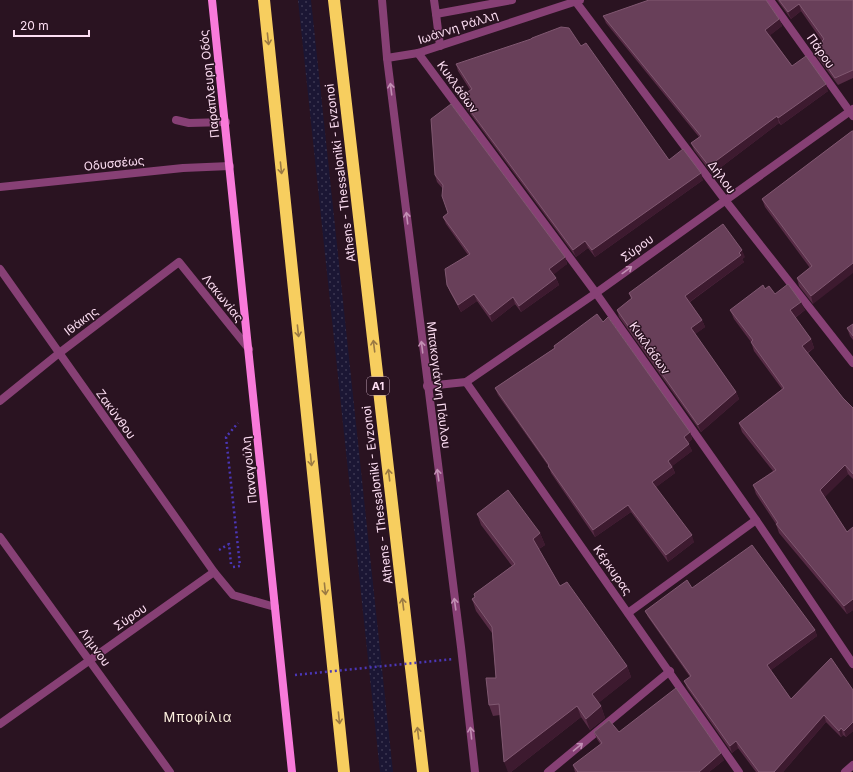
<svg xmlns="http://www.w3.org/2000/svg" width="853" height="772" font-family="Inter,sans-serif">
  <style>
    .grass { fill: url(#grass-dots) }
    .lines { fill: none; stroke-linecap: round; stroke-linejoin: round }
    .path { stroke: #4b37b7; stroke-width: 2.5; stroke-dasharray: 2 3; stroke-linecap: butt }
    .lane { stroke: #874075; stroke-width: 8 }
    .street { stroke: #874075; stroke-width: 8 }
    .secondary { stroke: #f87ada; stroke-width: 8 }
    .highway { stroke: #f7ce5f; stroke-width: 12 }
    .path-bridge { stroke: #4b37b7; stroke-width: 2.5; stroke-dasharray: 2 3; stroke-linecap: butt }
    .wall { fill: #572c46 }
    .shaded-wall { fill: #3d1a2f }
    .building { fill: #683f59; stroke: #805871 }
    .oneway { stroke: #9b7a43 }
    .oneway2 { stroke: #c28fb4 }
    .labels { text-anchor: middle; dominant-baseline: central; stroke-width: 3; stroke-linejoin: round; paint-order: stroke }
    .shield { fill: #2a1321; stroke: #bea1b4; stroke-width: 1 }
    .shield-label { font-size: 11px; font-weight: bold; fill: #fddef3 }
    .street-label { font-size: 12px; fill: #fddef3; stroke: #2a1321 }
    .neighbourhood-label { font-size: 13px; letter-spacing: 1px; fill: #fdf1e0; stroke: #2a1321 }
  </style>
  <defs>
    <pattern id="grass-dots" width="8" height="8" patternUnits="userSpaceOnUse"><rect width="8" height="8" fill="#1b1634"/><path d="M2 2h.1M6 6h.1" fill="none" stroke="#3d3752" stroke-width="1.8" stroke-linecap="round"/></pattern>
  </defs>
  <rect width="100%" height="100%" fill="#2a1321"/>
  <!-- grass -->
  <path class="grass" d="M298 0H311L393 772H380Z"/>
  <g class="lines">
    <!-- path -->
    <g class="path">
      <path d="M219 550 229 544 231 564"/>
      <path d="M233 567 240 566 226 437 238 423"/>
    </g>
    <!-- lane -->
    <g class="lane">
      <path d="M434 0 436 14 512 0"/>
      <path d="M436 14 440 46"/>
      <path d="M176 120 189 123 226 122"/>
    </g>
    <!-- street -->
    <g class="street">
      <path d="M382 0 387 58 461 647 475 772"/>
      <path d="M770 0 853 116"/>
      <path d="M576 2 725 200 853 363"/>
      <path d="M418 53 596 293 756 520 853 664"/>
      <path d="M387 58 418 53 580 0"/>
      <path d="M0 187 183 168 230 166"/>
      <path d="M0 269 214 572"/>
      <path d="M466 382 739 772"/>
      <path d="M427 386 466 382 596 293 853 109"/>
      <path d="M0 401 58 354 179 262 249 349"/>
      <path d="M0 537 170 772"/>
      <path d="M628 613 756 520"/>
      <path d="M0 724 214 572 233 595 275 607"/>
      <path d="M548 772 670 671"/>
      <path d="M845 772 853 765"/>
    </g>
    <!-- secondary -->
    <path class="secondary" d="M212 0 292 772"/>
    <!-- highway -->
    <g class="highway">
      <path d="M264 0 344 772"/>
      <path d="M334 0 423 772"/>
    </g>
    <!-- path-bridge -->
    <path class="path-bridge" d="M295 675 453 659"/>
  </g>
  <!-- wall -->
  <g class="wall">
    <path d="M777 0H853V78L838 85 817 57 815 49 823 44 822 41 801 11 791 19Z"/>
    <path d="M603 16 779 19 782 26 770 35 792 66 828 91 781 125 779 123 712 174 694 150 691 143 699 137 606 23Z"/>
    <path d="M581 46 669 160 703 180 595 257 588 248 576 257 463 104 460 97 470 90 458 71 456 64Z"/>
    <path d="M852 131 813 304 799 286 797 278 810 268 765 207 762 199Z"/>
    <path d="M435 175 565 257 567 264 553 274 556 278 559 285 521 312 515 304 492 322 477 301 461 312 450 292 447 285 468 255 446 224 443 217 448 213 443 189 437 182Z"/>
    <path d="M745 257 742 259 744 262 690 302 702 320 705 327 695 334 736 392 739 399 701 432 619 317 617 310 631 299 629 293Z"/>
    <path d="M765 289 805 310 795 318 811 339 814 348 808 353 843 398 853 408V479L848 474 824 497 847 532 853 527V610L847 614 779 533 776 524 756 494 753 485 773 471 742 432 739 423 782 389 754 351 751 342 734 319 730 310Z"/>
    <path d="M853 324V340L850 336 847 328Z"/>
    <path d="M554 346 690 432 692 439 688 443 692 451 672 466 675 473 656 487 694 542 668 562 631 512 595 537 551 473 549 467 498 395 495 388 555 348Z"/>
    <path d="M477 514 540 533 545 545 539 549 560 586 627 666 631 677 598 703 601 706 605 718 590 730 581 717 511 772H508L500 715 493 716 489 705 496 678 492 633 476 611 472 599 475 597 474 594 512 566 481 525Z"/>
    <path d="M692 588 815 630 817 636 771 670 791 699 853 690V731L846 737 843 735 841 737 826 722 783 772H756L738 748 732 753 687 688 684 681 690 677 648 617 645 611Z"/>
    <path d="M594 732H619L724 760 709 772H575L573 765 601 745 597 739Z"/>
  </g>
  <!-- shaded-wall -->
  <g class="shaded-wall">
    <path d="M799 4 801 11 791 19 788 12Z"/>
    <path d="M779 19 782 26 768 37 765 30Z"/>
    <path d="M826 84 828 91 781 125 778 118Z"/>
    <path d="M777 116 779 123 712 174 709 166Z"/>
    <path d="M701 173 703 180 595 257 592 250Z"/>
    <path d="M585 241 588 248 576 257 573 250Z"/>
    <path d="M742 250 745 257 742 259 744 262 688 303 685 296Z"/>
    <path d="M565 257 567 264 552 276 549 269Z"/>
    <path d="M853 263V273L813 304 811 296Z"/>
    <path d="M556 278 559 285 521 312 519 306Z"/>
    <path d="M474 294 477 301 461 312 458 305Z"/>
    <path d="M513 297 515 304 492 322 490 315Z"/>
    <path d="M801 302 805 310 793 319 790 310Z"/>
    <path d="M702 320 705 327 694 335 691 328Z"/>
    <path d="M811 339 814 348 805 354 802 346Z"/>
    <path d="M736 392 739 399 701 432 698 425Z"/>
    <path d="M690 432 692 439 687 444 684 437Z"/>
    <path d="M689 444 692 451 670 468 668 461Z"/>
    <path d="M845 465 848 474 823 499 820 490Z"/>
    <path d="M672 467 675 473 655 488 652 482Z"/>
    <path d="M628 505 631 512 595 537 593 530Z"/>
    <path d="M540 533 545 545 537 550 533 539Z"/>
    <path d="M692 535 694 542 668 562 666 555Z"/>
    <path d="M853 599V610L847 614 844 606Z"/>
    <path d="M815 630 817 636 770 671 767 665Z"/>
    <path d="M627 666 631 677 596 705 592 694Z"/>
    <path d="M577 706 581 717 511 772H508L504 762Z"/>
    <path d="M601 706 605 718 590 730 586 719Z"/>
    <path d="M824 715 826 722 783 772H774Z"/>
    <path d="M853 722V731L846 737 844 731Z"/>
    <path d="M841 728 843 735 841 737 839 731Z"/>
    <path d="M736 741 738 748 732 753 730 746Z"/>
    <path d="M721 753 724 760 709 772H699Z"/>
  </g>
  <!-- building -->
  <g class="building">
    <path d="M649 0H766L779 19 765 30 792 66 806 56 826 84 778 118 777 116 709 166 691 143 701 136 603 16Z"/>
    <path d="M779 0H853V70L835 78 815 49 823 43 822 41 824 39 799 4 788 12Z"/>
    <path d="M561 27 569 28 581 46 586 43 669 160 683 149 701 173 592 250 585 241 573 250 460 97 472 89 456 64 531 39 532 38Z"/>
    <path d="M451 104 565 257 549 269 556 278 519 306 513 297 490 315 474 294 458 305 447 285 445 269 470 254 443 217 448 213 442 196 443 185 435 175 431 119Z"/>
    <path d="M852 131H853V263L811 296 797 278 812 266 762 199Z"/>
    <path d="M723 224 742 250 739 253 741 255 685 296 702 320 691 328 736 392 698 425 617 310 632 298 629 293Z"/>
    <path d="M788 284 801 302 790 310 811 339 802 346 843 398 853 408V474L845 465 820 490 847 532 853 527V599L844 606 776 524 778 523 753 485 776 470 739 423 784 388 751 342 753 340 730 310 763 285 765 289 769 286 775 294Z"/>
    <path d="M597 314 603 322 608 317 690 432 684 437 689 444 668 461 672 467 652 482 692 535 666 555 628 505 593 530 548 466 549 465 495 388 555 348 554 346Z"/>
    <path d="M853 324V336L847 328Z"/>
    <path d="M508 490 540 533 533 539 560 586 567 582 627 666 592 694 601 706 586 719 577 706 504 762 499 704 489 705 486 678H496L492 627 472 599 475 597 474 594 515 564 477 514Z"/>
    <path d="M752 545 815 630 767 665 791 699 831 658 853 690V722L844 731 841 728 839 731 824 715 774 772H759L736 741 730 746 684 681 691 676 645 611 687 580 692 588Z"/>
    <path d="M676 688 721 753 699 772H578L573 765 602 743 594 732 609 720 619 732Z"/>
  </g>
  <!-- one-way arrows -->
  <defs><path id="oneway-shaft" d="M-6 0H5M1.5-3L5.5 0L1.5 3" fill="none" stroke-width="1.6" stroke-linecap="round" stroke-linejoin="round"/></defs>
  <g class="oneway">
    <use href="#oneway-shaft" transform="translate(268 39) rotate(84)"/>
    <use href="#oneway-shaft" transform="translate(281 168) rotate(84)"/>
    <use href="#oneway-shaft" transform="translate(298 331) rotate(84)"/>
    <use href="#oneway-shaft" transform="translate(374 346) rotate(-97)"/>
    <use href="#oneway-shaft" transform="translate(311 460) rotate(84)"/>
    <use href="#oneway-shaft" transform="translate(389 475) rotate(-97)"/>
    <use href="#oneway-shaft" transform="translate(325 589) rotate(84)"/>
    <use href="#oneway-shaft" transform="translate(403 604) rotate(-97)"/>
    <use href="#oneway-shaft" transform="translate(339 718) rotate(84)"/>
    <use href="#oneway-shaft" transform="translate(418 733) rotate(-97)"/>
  </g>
  <g class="oneway2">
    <use href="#oneway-shaft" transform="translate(391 89) rotate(-97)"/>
    <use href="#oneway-shaft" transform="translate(407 218) rotate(-97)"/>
    <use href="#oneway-shaft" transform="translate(627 270) rotate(-36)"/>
    <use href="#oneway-shaft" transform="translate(422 347) rotate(-97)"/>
    <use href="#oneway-shaft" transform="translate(438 475) rotate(-98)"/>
    <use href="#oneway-shaft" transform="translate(455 604) rotate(-98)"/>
    <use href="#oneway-shaft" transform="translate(471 733) rotate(-96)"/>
    <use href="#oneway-shaft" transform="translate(578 747) rotate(-40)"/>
  </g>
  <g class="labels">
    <!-- shield labels -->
    <rect class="shield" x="367" y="377" width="22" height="18" rx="3"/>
    <g class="shield-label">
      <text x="378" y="386">Α1</text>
    </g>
    <!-- street labels -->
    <g class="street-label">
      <text transform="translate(458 27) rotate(-18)">Ιωάννη Ράλλη</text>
      <text transform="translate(821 51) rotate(55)">Πάρου</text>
      <text transform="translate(209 84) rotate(-96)">Παράπλευρη Οδός</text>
      <text transform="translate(458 87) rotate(54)">Κυκλάδων</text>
      <text transform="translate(114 163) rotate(-6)">Οδυσσέως</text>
      <text transform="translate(340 173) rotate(-97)">Athens - Thessaloniki - Evzonoi</text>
      <text transform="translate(722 177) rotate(53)">Δήλου</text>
      <text transform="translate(637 248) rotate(-36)">Σύρου</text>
      <text transform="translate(223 298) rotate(51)">Λακωνίας</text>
      <text transform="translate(81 321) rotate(-37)">Ιθάκης</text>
      <text transform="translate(650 348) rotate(55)">Κυκλάδων</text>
      <text transform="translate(439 385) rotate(83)">Μπακογιάννη Πάυλου</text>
      <text transform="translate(116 414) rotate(54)">Ζακύνθου</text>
      <text transform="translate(249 470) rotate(-96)">Παναγούλη</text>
      <text transform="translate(377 495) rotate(-97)">Athens - Thessaloniki - Evzonoi</text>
      <text transform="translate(613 570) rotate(55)">Κέρκυρας</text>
      <text transform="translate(130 617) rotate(-35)">Σύρου</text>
      <text transform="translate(95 647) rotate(54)">Λήμνου</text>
    </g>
    <!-- neighbourhood labels -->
    <g class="neighbourhood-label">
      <text x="198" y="717">Μποφίλια</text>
    </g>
  </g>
  <!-- scale -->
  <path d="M14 30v6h75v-6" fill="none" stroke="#fddef3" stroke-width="2"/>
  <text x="20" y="30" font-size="12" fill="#fddef3" stroke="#2a1321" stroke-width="3" paint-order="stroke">20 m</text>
</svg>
